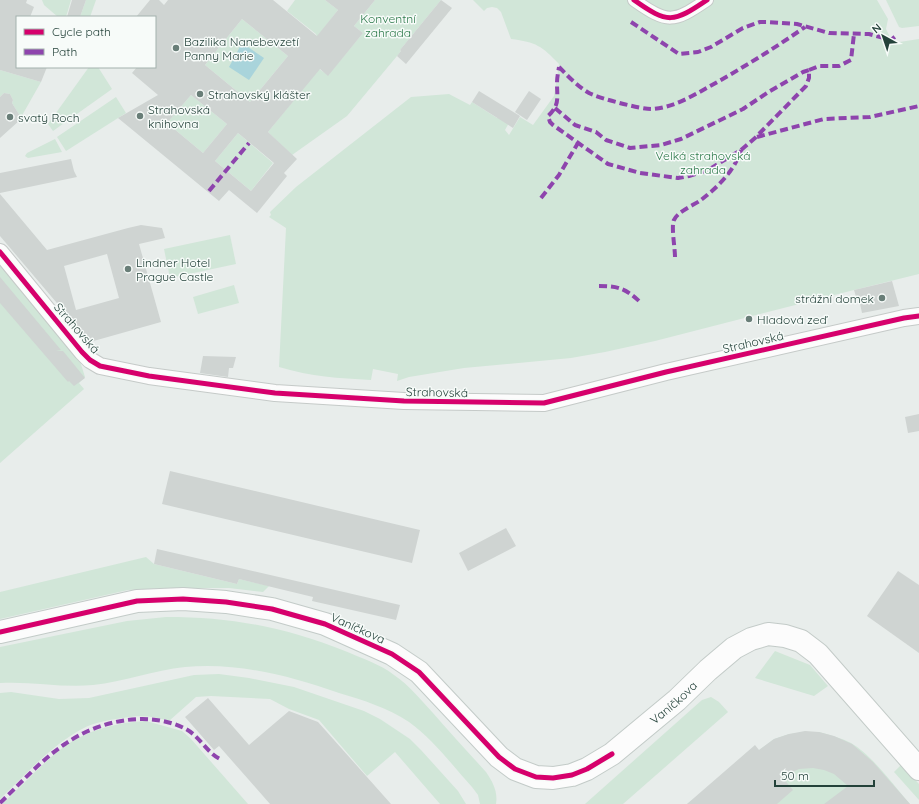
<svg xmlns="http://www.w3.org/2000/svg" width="919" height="804" font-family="Quicksand,sans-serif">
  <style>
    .green { fill: #d1e6d8 }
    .water { fill: #a9d4db }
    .building { fill: #cfd4d2; fill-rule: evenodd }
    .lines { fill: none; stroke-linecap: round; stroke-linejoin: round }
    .pedestrian-casing { stroke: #c5cac8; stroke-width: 14 }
    .minor-casing { stroke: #c5cac8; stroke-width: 18 }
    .secondary-casing { stroke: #c3cbc8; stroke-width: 24 }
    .pedestrian { stroke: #fcfcfc; stroke-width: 12 }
    .minor { stroke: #fcfcfc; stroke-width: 16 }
    .secondary { stroke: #fcfcfc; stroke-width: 22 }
    .quiet { stroke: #8e44ad; stroke-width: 4; stroke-dasharray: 8 4; stroke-linecap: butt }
    .cycleway-casing { stroke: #f7fbf9; stroke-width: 8 }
    .cycleway { stroke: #d6006c; stroke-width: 5 }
    .poi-dot { fill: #697e78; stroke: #f7fbf9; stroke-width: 1.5 }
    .labels { text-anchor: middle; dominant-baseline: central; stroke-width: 3; stroke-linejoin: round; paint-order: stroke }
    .park-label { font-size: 12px; fill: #2d7a4b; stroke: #f7fbf9 }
    .poi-label { font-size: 12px; fill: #24423a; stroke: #f7fbf9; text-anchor: start }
    .street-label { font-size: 12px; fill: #24423a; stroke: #f7fbf9 }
  </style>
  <rect width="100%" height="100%" fill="#e8edeb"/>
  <!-- green -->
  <g class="green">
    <path d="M42 0H71L66 17H58L44 5Z"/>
    <path d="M86 0H96L90 17H80Z"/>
    <path d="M295 0H325L338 10 317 37 316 34 287 11Z"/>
    <path d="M375 0H441L400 50 401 51 397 56 347 116 292 155 268 132 319 69 328 75 363 33 354 26Z"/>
    <path d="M473 0H877L888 19 886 29 893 43 919 39V274L854 290 655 341 605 352 571 358 464 368 409 377 397 381 398 374 373 369 371 380C338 378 312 377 279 367L286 228 269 217 271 215 270 212 296 187 411 97 449 94 470 105 472 102 497 118 514 114 505 130 509 135 520 117 533 125 554 96 559 64C542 46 536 42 511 39L501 12 497 8 492 7 487 8 484 11Z"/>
    <path d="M886 0H919V26L902 28 899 27Z"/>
    <path d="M242 19 288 56 250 102 205 65Z"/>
    <path d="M89 67H98L112 89 53 131 48 124Z"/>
    <path d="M0 70 41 82 20 119V116L12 103 13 100 10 94 4 93 0 97Z"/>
    <path d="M191 95 227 124 203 153 167 123Z"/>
    <path d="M116 97 126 113 66 151 57 137Z"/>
    <path d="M238 133 273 163 251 191 215 161Z"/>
    <path d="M55 139 62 152 28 158 25 156 27 153Z"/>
    <path d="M230 235 236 264 170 278 164 249Z"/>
    <path d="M0 266 76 354 80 361 85 377 79 383 84 389 0 463Z"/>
    <path d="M234 285 239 303 198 314 193 297Z"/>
    <path d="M146 557 154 564 237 584 239 579 269 586 263 592 229 588H164L128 590 0 619V592Z"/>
    <path d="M166 617C232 617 284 627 345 651 361 658 380 664 394 675 409 685 421 700 433 713 450 733 468 752 486 772 493 782 498 792 496 804H480L478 795 472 787C452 765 433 739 409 722 388 708 363 700 339 693 290 676 238 662 185 667 154 670 124 682 93 685 62 688 31 681 0 683V647L127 621Z"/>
    <path d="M775 651 810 665 828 686 814 696 755 678Z"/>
    <path d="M219 674 249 678 294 687 364 711 380 719 410 739 421 750 458 791 466 804H440L395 752 367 776 319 720 289 709 270 699 211 696 196 697 169 721C154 716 139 715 123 718 109 720 95 722 82 729 53 744 24 776 0 799V693L11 692 59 699 89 698 194 675Z"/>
    <path d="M711 697 719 702 728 712 623 804H585L702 700Z"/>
    <path d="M146 721 182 731 191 739 248 804H2C22 786 43 762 65 746 88 730 118 722 146 721Z"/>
    <path d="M819 732C830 735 841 738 851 743 872 755 894 786 910 804H687L774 739 789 734Z"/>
    <path d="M901 765 919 784V800L894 772Z"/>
  </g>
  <!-- water -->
  <path class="water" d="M242 43 264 58 249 80 229 67Z"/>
  <!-- building -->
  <g class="building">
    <path d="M0 0H27L26 3 34 7 30 17H17V67H47L41 82 0 70Z"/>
    <path d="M72 0H86L80 17H67Z"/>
    <path d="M150 0H159L164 5 168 0H273L317 36 338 10 325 0H375L354 26 363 33 328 76 320 69 268 132 297 159 284 173 287 176 257 213 229 190 219 201 118 118 158 95 132 73 137 67H155V17H136ZM242 19 288 56 250 102 205 65ZM191 95 227 124 203 153 167 123ZM238 133 274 163 251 191 215 161Z"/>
    <path d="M441 0 452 8 406 64 397 56 401 51 400 50Z"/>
    <path d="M479 91 520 116 513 128 472 102Z"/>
    <path d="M529 91 541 99 527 120 515 112Z"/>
    <path d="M4 93 10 94 13 100 12 103 20 116V120L0 138V97Z"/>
    <path d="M71 159 74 171 77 177 0 193V173Z"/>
    <path d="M0 194 47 250 128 228 141 225 162 228 165 238 139 244 161 322 90 342 0 236ZM107 254 119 298 76 310 64 266Z"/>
    <path d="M0 277 61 350 56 351H63L85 378 74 386 69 381 68 382 0 303Z"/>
    <path d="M892 281 899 306 862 313 859 299 857 300 854 290Z"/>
    <path d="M203 356 236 357 233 368H229L228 377 200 373Z"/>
    <path d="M919 414V431L908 433 905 417Z"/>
    <path d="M170 471 420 530 412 563 162 504Z"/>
    <path d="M506 528 516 546 468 571 459 553Z"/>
    <path d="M157 549 400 605 396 620 312 601 313 597 239 579 237 584 154 564Z"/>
    <path d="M898 571 919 585V653L867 616Z"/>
    <path d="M208 698 249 745 289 711 318 722 391 804H270L219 746 214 750 185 717Z"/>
    <path d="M805 731 819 732 834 736 852 744 873 762 910 804H824L848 786 834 774 824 770 813 768 799 769 782 777 793 790 777 804H687L755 745 759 750 774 739 789 734Z"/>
  </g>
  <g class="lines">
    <!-- pedestrian casing -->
    <g class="pedestrian-casing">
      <path id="pedestrian" d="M634 0C668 24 673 23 707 0"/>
    </g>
    <!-- minor casing -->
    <g class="minor-casing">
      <path id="minor" d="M0 252 82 352 90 360 100 366 149 376 275 393 404 401 544 403 666 372 904 318 919 316"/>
    </g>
    <!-- secondary casing -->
    <g class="secondary-casing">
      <g id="secondary">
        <path id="s1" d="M0 632 137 601 183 599 226 602 272 609 325 624 392 654 419 672 499 757 515 769 536 777 553 778 572 775 587 769 612 754 677 700 708 670 734 648 751 639 768 634 785 636 801 641 818 654 919 769"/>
      </g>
    </g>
    <!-- pedestrian -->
    <use href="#pedestrian" class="pedestrian"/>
    <!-- minor -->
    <use href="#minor" class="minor"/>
    <!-- secondary -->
    <use href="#secondary" class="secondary"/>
    <!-- quiet -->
    <g class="quiet">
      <path d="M631 22 679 54 698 52 711 47 743 28 760 22H768L797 24 829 33 869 34 891 40 897 35"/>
      <path d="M559 67C568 76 577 86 589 93 598 98 643 110 653 109 675 107 694 95 712 85 744 67 775 48 805 27"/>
      <path d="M809 70 819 66H839L851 60 854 34"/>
      <path d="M555 108 575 125 596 132 606 140 630 148 661 145 681 139 743 109 770 91 803 72 809 70V78L806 86 755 138 741 150 708 170 689 176 678 178 640 173 608 164 553 125 550 122 548 116C560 105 557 98 557 83 557 78 558 73 559 67"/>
      <path d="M757 137 824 119 870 117 919 106"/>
      <path d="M209 191 249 143"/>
      <path d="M541 198 559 175 578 143"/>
      <path d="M675 257C675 248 671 226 674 220 677 212 694 205 701 200 718 187 735 170 741 150"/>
      <path d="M599 286C617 286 625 288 639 301"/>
      <path d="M0 803C21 783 41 760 65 744 98 721 146 710 184 728 199 735 206 752 220 759"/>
    </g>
    <!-- cycleway casing -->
    <g class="cycleway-casing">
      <g id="cycleway">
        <path d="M634 0C668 24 673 23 707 0"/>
        <path d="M0 252 82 352 90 360 100 366 149 376 275 393 404 401 544 403 666 372 904 318 919 316"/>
        <path d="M0 632 137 601 183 599 226 602 272 609 325 624 392 654 419 672 499 757 515 769 536 777 553 778 572 775 587 769 612 754"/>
      </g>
    </g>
    <!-- cycleway -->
    <use href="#cycleway" class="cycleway"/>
  </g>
  <!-- markers -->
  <g class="poi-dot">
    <circle cx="176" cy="48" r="4"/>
    <circle cx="200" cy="94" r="4"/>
    <circle cx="140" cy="116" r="4"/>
    <circle cx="10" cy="117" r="4"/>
    <circle cx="128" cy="269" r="4"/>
    <circle cx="882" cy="298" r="4"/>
    <circle cx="749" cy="319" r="4"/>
  </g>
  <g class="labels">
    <!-- park labels -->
    <g class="park-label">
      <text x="388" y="18">Konventní<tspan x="388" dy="14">zahrada</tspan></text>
      <text x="703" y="155">Velká strahovská<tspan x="703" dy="14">zahrada</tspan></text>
    </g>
    <!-- poi labels -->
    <g class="poi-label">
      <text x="184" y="41">Bazilika Nanebevzetí<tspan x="184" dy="14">Panny Marie</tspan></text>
      <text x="208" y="94">Strahovský klášter</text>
      <text x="148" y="109">Strahovská<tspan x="148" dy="14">knihovna</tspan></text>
      <text x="18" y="117">svatý Roch</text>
      <text x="136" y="262">Lindner Hotel<tspan x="136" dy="14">Prague Castle</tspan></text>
      <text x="874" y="298" text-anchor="end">strážní domek</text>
      <text x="757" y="319">Hladová zeď</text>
    </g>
    <!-- street labels -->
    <g class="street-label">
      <text transform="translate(77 328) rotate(49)">Strahovská</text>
      <text transform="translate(753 342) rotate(-13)">Strahovská</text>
      <text transform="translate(437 392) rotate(1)">Strahovská</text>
      <text transform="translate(358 628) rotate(24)">Vaníčkova</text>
      <text stroke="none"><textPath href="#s1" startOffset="758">Vaníčkova</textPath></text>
    </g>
  </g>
  <!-- legend -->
  <rect x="16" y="16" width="140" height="52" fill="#f7fbf9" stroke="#a3b1ad"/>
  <rect x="24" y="29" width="20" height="6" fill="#d6006c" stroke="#a3b1ad"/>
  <text x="52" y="36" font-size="12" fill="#24423a">Cycle path</text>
  <rect x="24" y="49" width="20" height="6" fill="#8e44ad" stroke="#a3b1ad"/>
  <text x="52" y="56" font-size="12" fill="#24423a">Path</text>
  <!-- north arrow -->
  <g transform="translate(883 36) rotate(320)" stroke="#f7fbf9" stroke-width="3" paint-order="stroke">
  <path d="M0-3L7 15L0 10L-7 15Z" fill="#24423a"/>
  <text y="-6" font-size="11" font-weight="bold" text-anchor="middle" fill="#24423a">N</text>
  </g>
  <!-- scale -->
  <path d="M775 780v6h99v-6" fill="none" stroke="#24423a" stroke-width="2"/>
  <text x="781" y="780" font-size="12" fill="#24423a" stroke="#f7fbf9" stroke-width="3" paint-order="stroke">50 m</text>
</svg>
